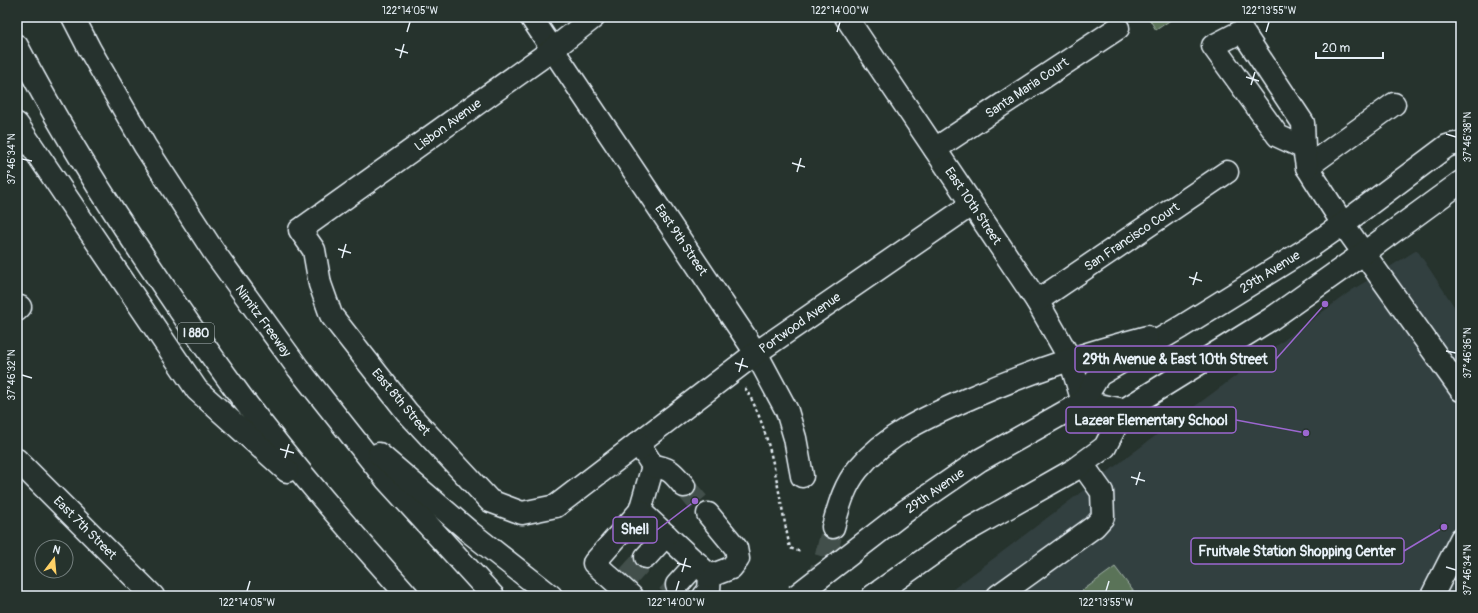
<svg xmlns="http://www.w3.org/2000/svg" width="1478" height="613" font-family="Pangolin,sans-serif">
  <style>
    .built { fill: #334040 }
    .green { fill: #5a7358; stroke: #a1b2a8 }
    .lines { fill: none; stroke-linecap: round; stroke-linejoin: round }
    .minor-tunnel { stroke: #43504b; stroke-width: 22; stroke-dasharray: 22 11; stroke-linecap: butt }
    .major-tunnel { stroke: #43504b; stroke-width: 22; stroke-dasharray: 22 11; stroke-linecap: butt }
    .minor-casing { stroke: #e8f1f8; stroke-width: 25 }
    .major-casing { stroke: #e8f1f8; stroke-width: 25 }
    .highway-casing { stroke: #e8f1f8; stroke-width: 25 }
    .path { stroke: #e8f1f8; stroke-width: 2.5; stroke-dasharray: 3 3; stroke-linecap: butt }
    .minor { stroke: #26332d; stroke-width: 22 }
    .major { stroke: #26332d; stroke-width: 22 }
    .highway { stroke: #26332d; stroke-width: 22 }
    .major-bridge-casing { stroke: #e8f1f8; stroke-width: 25; stroke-linecap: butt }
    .major-bridge { stroke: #26332d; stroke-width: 22 }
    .ticks { fill: none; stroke: #e8f1f8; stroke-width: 1.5 }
    .labels { text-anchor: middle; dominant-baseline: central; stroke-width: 4; stroke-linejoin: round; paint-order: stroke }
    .shield { fill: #26332d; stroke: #aeb8bb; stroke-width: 1 }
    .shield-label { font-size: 12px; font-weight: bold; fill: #e8f1f8 }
    .street-label { font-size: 13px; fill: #e8f1f8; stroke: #26332d }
    .leader { fill: none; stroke: #9c67d0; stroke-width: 1.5 }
    .callout-dot { fill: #9c67d0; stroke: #26332d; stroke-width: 1.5 }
    .callout { fill: #26332d; stroke: #9c67d0; stroke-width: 1.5 }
    .callout-label { font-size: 14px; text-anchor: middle; font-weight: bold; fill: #e8f1f8 }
    .neatline { fill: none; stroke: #e8f1f8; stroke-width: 1.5 }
    .ticks-label { font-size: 10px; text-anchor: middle; fill: #e8f1f8 }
  </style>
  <rect width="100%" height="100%" fill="#26332d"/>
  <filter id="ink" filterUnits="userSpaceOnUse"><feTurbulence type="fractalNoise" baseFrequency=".025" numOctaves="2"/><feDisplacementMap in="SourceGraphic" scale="8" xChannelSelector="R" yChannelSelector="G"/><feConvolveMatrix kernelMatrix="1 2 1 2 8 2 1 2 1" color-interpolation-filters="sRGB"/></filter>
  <g filter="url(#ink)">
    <!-- built -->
    <path class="built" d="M1417 250 1461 317V596H944L1175 421 1352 290Z"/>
    <!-- green -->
    <g class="green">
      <path d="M1148 17H1175L1156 30Z"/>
      <path d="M1115 567 1137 596H1075Z"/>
    </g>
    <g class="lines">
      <!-- minor-tunnel -->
      <g class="minor-tunnel">
        <path d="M684 486 708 514"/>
        <path d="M627 578 646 557"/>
        <path d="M668 596 677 585"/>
      </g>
      <!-- major-tunnel -->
      <path class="major-tunnel" d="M811 587C824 571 828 547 833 527"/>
      <!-- minor casing -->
      <g class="minor-casing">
        <g id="minor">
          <path d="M531 17 756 353 787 411 795 438 802 476"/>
          <path d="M594 17 552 50 300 230 314 250 320 284 331 315 407 412 490 501 522 513 556 506 756 353 971 205"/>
          <path d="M846 17 1037 301 1070 359 1083 402"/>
          <path d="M1394 104 1307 167 1343 224 1461 390"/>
          <path d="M1304 148 1278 136 1213 46 1242 31 1303 123 1304 148 1307 167"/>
          <path d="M935 149 1118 28"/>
          <path d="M1037 301 1227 172"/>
          <path d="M17 310 20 307"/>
          <path d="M638 443 653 466 640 511 710 576 709 590 704 596"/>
          <path d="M17 460 153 596"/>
          <path d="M653 466C670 468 673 473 684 486"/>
          <path d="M708 514 736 548 738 559 731 568 710 576"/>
          <path d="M646 557 666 535"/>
          <path d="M677 585 697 563"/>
          <path d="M631 596 594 563 640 511"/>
          <path d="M998 596 1095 526 1103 517 1102 492 1082 464"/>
          <path d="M1432 596 1461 539"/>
        </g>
      </g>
      <!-- major casing -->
      <g class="major-casing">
        <g id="major">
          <path d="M1083 402 1124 410 1271 319 1364 253 1461 182"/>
          <path d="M907 510 980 460 1083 402 1099 375 1181 327 1310 247 1343 224 1447 146 1454 144H1461"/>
          <path d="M833 527C839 506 844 486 858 469 887 434 929 416 970 398 1002 384 1035 371 1069 360 1094 351 1121 344 1147 337"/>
          <path d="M873 596 959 535 1072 471 1105 447 1124 410"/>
        </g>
      </g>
      <!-- highway casing -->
      <g class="highway-casing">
        <g id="highway">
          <path d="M73 17 90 50 145 146 214 252 298 368 386 479 493 596"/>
          <path d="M17 46C51 111 89 174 130 236 166 291 203 345 242 398 294 467 351 532 408 596"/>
          <path d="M17 124 197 390 287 471"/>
          <path d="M379 454 471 533 551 596"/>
        </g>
      </g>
      <!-- path -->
      <g class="path">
        <path d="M745 388C772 430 779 499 790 548L801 552"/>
        <path d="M845 595V596"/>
      </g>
      <!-- minor -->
      <use href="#minor" class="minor"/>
      <!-- major -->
      <use href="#major" class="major"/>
      <!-- highway -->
      <use href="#highway" class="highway"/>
      <!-- major-bridge casing -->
      <g class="major-bridge-casing">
        <path id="major-bridge" d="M796 596 907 510"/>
      </g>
      <!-- major-bridge -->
      <use href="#major-bridge" class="major-bridge"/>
    </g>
  </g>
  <!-- ticks -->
  <path class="ticks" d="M407 32 410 22M837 32 840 22M1266 32 1269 22M395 49 408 53M400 58 404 44M1246 77 1259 81M1251 85 1255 72M1446 134 1456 137M22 159 32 161M792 163 805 167M797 172 801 158M338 249 351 253M342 258 346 244M1189 277 1202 281M1193 285 1197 272M1446 351 1456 353M735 363 748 367M739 372 743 358M22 375 32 378M280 449 294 453M285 458 289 444M1131 477 1145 481M1136 485 1140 472M677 563 691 567M1446 567 1456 570M682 572 686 558M247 591 250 581M676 591 679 581M1106 591 1109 581"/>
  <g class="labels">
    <!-- shield labels -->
    <rect class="shield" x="178" y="323" width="36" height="20" rx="3"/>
    <g class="shield-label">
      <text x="196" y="333">I 880</text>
    </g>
    <!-- street labels -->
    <g class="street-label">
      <text transform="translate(1027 88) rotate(-34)">Santa Maria Court</text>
      <text transform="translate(448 125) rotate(-36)">Lisbon Avenue</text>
      <text transform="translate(973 206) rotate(56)">East 10th Street</text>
      <text transform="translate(1132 237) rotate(-34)">San Francisco Court</text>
      <text transform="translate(681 240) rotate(56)">East 9th Street</text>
      <text transform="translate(1270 272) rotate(-32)">29th Avenue</text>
      <text transform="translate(263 321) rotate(54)">Nimitz Freeway</text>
      <text transform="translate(800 323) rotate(-35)">Portwood Avenue</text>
      <text transform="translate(401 402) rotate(50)">East 8th Street</text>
      <text transform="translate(935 491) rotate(-35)">29th Avenue</text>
      <text transform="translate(85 528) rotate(45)">East 7th Street</text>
    </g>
  </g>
  <!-- callouts -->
  <path class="leader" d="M1325 304L1276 359M1306 433L1236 420M695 501L657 530M1444 527L1404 551"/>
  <g class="callout-dot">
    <circle cx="1325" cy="304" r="4"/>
    <circle cx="1306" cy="433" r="4"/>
    <circle cx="695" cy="501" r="4"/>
    <circle cx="1444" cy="527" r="4"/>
  </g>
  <g class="callout">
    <rect x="1075" y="346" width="201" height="26" rx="4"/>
    <rect x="1066" y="407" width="170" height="26" rx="4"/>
    <rect x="613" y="517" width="44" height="26" rx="4"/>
    <rect x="1191" y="538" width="213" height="26" rx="4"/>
  </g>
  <g class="callout-label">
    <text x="1175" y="364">29th Avenue &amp; East 10th Street</text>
    <text x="1151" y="425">Lazear Elementary School</text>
    <text x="635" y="534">Shell</text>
    <text x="1297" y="556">Fruitvale Station Shopping Center</text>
  </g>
  <!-- margin -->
  <rect width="1478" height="613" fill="none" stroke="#26332d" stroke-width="44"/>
  <!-- north arrow -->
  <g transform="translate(54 559) rotate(16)"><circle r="19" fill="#26332d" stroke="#747f7e"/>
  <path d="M0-3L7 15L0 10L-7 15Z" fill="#ffd166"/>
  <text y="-6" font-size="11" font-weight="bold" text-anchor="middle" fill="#e8f1f8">N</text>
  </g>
  <!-- scale -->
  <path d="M1316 52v6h67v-6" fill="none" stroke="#e8f1f8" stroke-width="2"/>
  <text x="1322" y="52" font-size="12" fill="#e8f1f8" stroke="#26332d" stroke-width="3" paint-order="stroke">20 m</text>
  <rect x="22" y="22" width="1434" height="569" class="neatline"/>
  <g class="ticks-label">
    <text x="410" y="14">122°14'05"W</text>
    <text x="840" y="14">122°14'00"W</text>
    <text x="1269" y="14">122°13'55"W</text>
    <text transform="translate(1467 137) rotate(-90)" y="4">37°46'38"N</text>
    <text transform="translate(11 159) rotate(-90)" y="4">37°46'34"N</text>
    <text transform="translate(1467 353) rotate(-90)" y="4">37°46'36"N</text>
    <text transform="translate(11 375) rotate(-90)" y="4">37°46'32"N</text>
    <text transform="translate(1467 570) rotate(-90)" y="4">37°46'34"N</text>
    <text x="247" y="606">122°14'05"W</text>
    <text x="676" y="606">122°14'00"W</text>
    <text x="1106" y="606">122°13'55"W</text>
  </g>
</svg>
